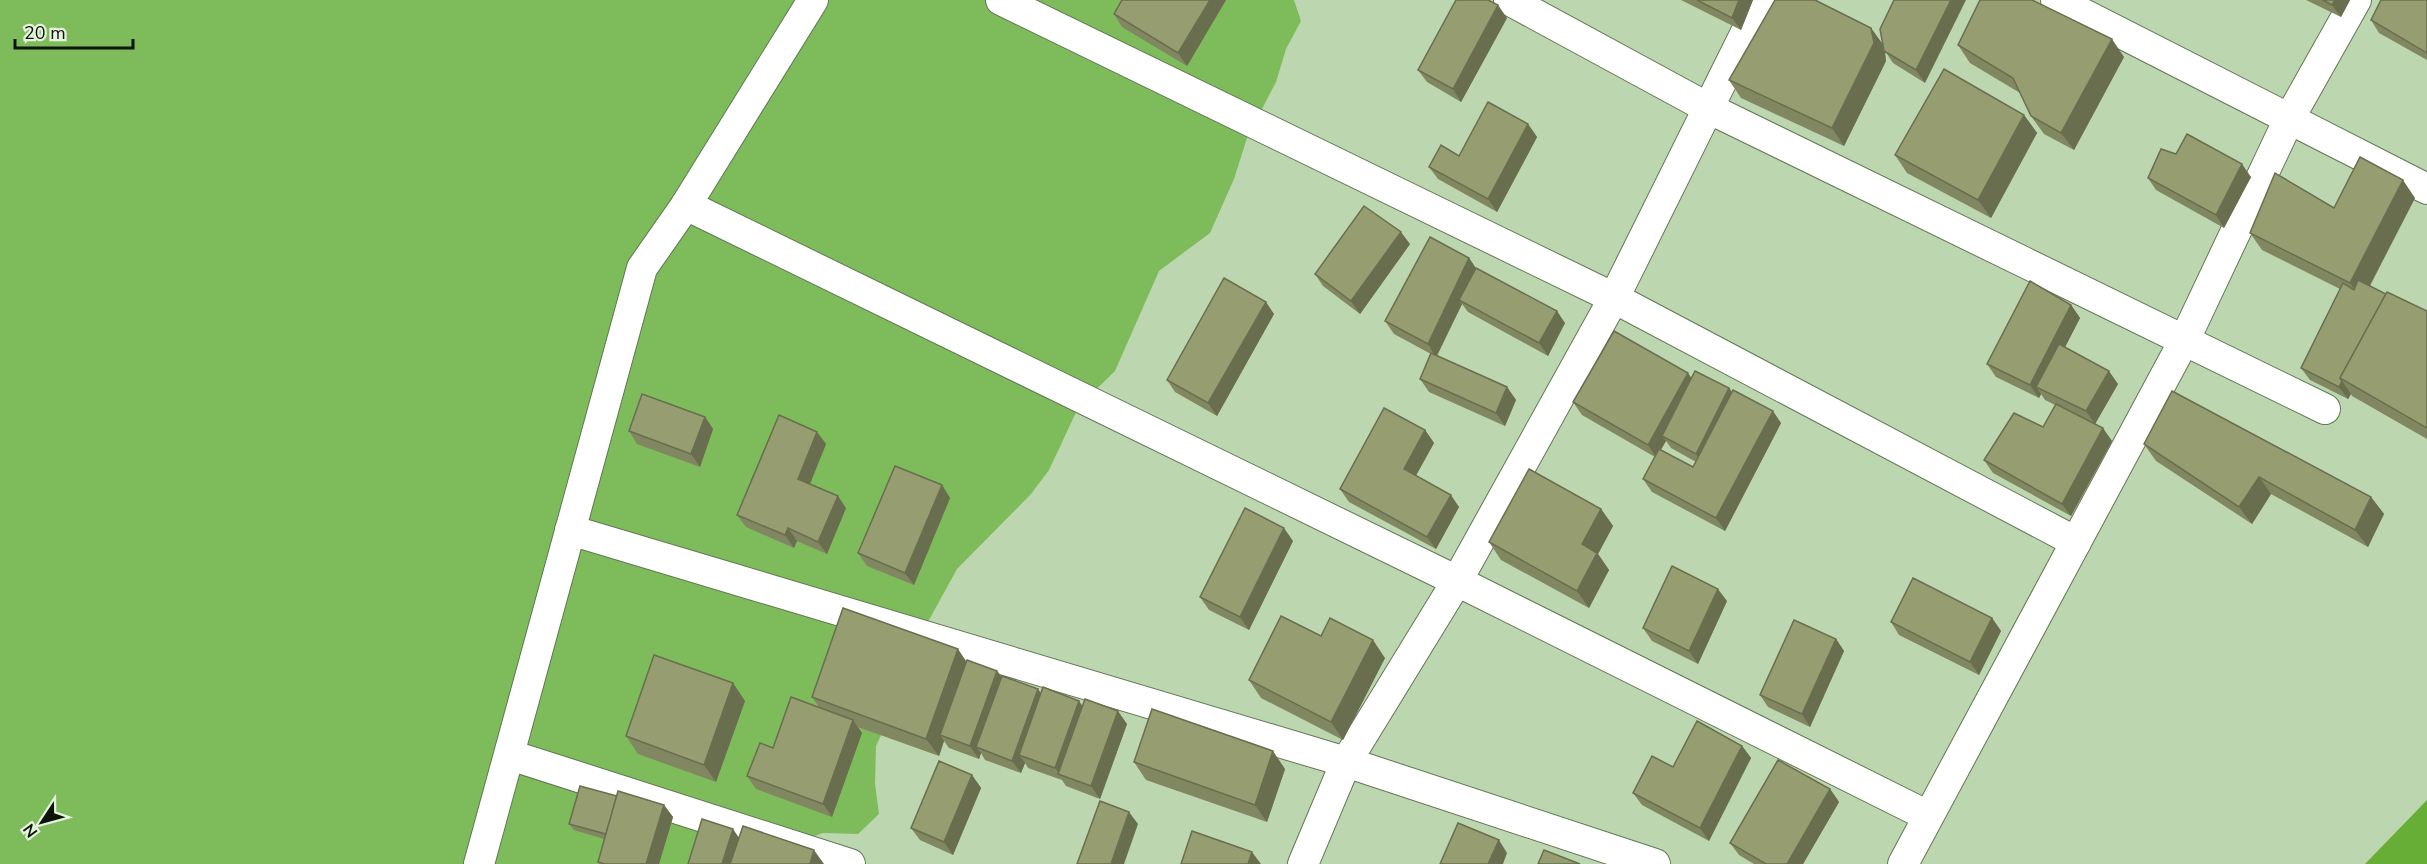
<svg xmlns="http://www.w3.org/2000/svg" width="2427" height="864" font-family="'Nunito Sans',sans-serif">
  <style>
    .green { fill: #7ebb5b }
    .forest { fill: #66ae36 }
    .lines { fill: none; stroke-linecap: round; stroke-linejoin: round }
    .minor-casing { stroke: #607853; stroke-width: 32 }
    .minor { stroke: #fff; stroke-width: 30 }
    .wall { fill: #818761; fill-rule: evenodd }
    .shaded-wall { fill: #696e4f }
    .building { fill: #969d71; stroke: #696e4f; stroke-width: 1.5 }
  </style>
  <rect width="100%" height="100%" fill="#bcd7af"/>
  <!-- green -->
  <path class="green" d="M0 0H1294L1301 21 1286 49 1276 82 1247 138 1234 179 1210 233 1159 271 1115 371 1079 406 1049 470 1031 494 957 569 918 640 893 710 876 746 875 784 879 814 858 834 823 833 762 854 694 864H0Z"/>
  <!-- forest -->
  <path class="forest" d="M2427 800V864H2365Z"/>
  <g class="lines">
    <!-- minor casing -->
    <g class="minor-casing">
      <g id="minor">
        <path d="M1001 0 1614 298 2076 542"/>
        <path d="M1509 0 1710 109 2325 409"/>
        <path d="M2056 0 2427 189"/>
        <path d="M686 205 1457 581 1928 816"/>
        <path d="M570 530 1346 762 1655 864"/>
        <path d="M510 755 850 864"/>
        <path d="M479 864 642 268 686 205 813 0"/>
        <path d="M1303 864 1346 762 1457 581 1614 298 1762 0"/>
        <path d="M1903 864 2185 339 2289 119 2356 0"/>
      </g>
    </g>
    <!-- minor -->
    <use href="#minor" class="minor"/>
  </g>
  <!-- wall -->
  <g class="wall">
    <path d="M1226 0 1187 66 1122 27 1114 14Z"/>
    <path d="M1681 0H1753L1741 30Z"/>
    <path d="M1894 0 1925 83 1893 63 1885 51 1886 61 1844 146 1741 98 1729 80 1871 28 1883 45Z"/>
    <path d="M2306 0H2350L2341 17Z"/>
    <path d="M2427 0V60L2379 33 2371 20Z"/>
    <path d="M1507 18 1461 102 1427 82 1418 70Z"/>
    <path d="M1958 45 2124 57 2074 150 2044 134 2031 116 2020 93 1970 63Z"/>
    <path d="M2024 115 2037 133 1991 218 1907 173 1895 155Z"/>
    <path d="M1528 124 1537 137 1497 212 1438 179 1429 167 1459 156Z"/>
    <path d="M2176 154 2251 177 2224 228 2156 190 2148 178Z"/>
    <path d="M2415 198 2370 286 2386 294 2427 311V439L2352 396 2351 394 2348 399 2310 380 2301 368 2340 289 2262 250 2250 233 2334 208Z"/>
    <path d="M1410 244 1360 314 1323 286 1315 274Z"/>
    <path d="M1469 258 1476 269 1565 323 1548 356 1468 312 1462 304 1437 356 1507 387 1516 400 1505 426 1429 392 1420 379 1431 354 1394 334 1385 321Z"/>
    <path d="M2071 305 2080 318 2065 347 2118 384 2095 424 2112 441 2071 516 1993 473 1984 460 2043 427 2055 405 2045 400 2041 394 2039 398 1996 377 1987 364Z"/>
    <path d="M1274 314 1217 416 1175 392 1167 380Z"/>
    <path d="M1729 388 1732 392 1781 423 1725 531 1652 492 1643 479 1655 457 1582 415 1573 402ZM1666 441 1671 448 1696 462 1693 467 1661 450Z"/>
    <path d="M705 417 713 429 700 467 637 444 629 431Z"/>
    <path d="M1425 430 1434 443 1416 475 1459 507 1436 549 1349 502 1340 489Z"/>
    <path d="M817 432 826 444 810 484 846 508 827 554 797 541 794 548 746 527 737 515Z"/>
    <path d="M2144 444 2371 497 2384 514 2368 547 2271 494 2252 524 2156 461Z"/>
    <path d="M942 485 950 498 914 585 867 566 858 553Z"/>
    <path d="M1601 509 1613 526 1598 554 1609 570 1589 608 1501 560 1489 542Z"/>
    <path d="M1293 541 1249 630 1209 610 1200 597Z"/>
    <path d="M1727 601 1698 664 1652 641 1643 628Z"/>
    <path d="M1992 618 2001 631 1979 675 1899 635 1891 622Z"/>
    <path d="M1321 636 1385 658 1343 740 1261 698 1249 680Z"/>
    <path d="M1836 639 1844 651 1810 727 1768 707 1760 695Z"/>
    <path d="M966 662 997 671 1002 677 1041 694 1079 701 1082 706 1127 724 1100 799 1066 786 1062 780 1028 768 1025 763 1021 773 985 760 981 753 979 759 949 748 944 741 939 756 858 727 862 733 832 817 756 789 747 776 773 748 819 707 812 697Z"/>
    <path d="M745 701 716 782 638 754 626 736Z"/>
    <path d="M1742 746 1751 758 1709 841 1642 805 1633 793Z"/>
    <path d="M1134 762 1285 769 1267 822 1146 780Z"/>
    <path d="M972 775 981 788 953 855 920 840 911 828Z"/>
    <path d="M1830 789 1839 802 1803 864H1754L1739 855 1730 843Z"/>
    <path d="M617 796 664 805 673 817 659 864H599L598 862 604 839 574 830 569 824Z"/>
  </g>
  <!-- shaded-wall -->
  <g class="shaded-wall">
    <path d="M1210 0H1226L1187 66 1178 53Z"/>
    <path d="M1739 0H1753L1741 30 1732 18Z"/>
    <path d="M1951 0H1966L1925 83 1916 70Z"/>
    <path d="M2335 0H2350L2341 17 2332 5Z"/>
    <path d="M1498 5 1507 18 1461 102 1453 89Z"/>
    <path d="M1871 28 1884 46 1886 61 1844 146 1832 128Z"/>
    <path d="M2112 39 2124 57 2074 150 2061 133Z"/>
    <path d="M2024 115 2037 133 1991 218 1978 200Z"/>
    <path d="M1528 124 1537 137 1497 212 1488 199Z"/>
    <path d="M2242 164 2251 177 2224 228 2216 215Z"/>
    <path d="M2403 180 2415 198 2362 300 2350 283Z"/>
    <path d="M1401 232 1410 244 1360 314 1351 301Z"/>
    <path d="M1469 258 1478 271 1459 300 1462 304 1436 357 1428 344Z"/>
    <path d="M1266 302 1274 314 1217 416 1208 403Z"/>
    <path d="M2071 305 2080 318 2043 390 2036 387 2041 394 2039 398 2030 385Z"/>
    <path d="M1557 311 1565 323 1548 356 1539 343Z"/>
    <path d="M2109 371 2118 384 2095 424 2086 411Z"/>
    <path d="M1688 373 1697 386 1662 436 1666 441 1656 457 1648 445Z"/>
    <path d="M2342 381 2351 394 2348 399 2339 387Z"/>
    <path d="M1507 387 1516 400 1505 426 1496 413Z"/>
    <path d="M1729 388 1738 401 1705 467 1696 454Z"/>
    <path d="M1773 411 1781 423 1725 531 1716 518Z"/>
    <path d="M705 417 713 429 700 467 691 454Z"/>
    <path d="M2103 428 2112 441 2071 516 2062 504Z"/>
    <path d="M1425 430 1434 443 1413 481 1404 469Z"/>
    <path d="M817 432 826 444 807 491 798 479Z"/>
    <path d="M2259 477 2271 494 2252 524 2239 507Z"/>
    <path d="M942 485 950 498 914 585 905 573Z"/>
    <path d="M1451 495 1459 507 1436 549 1427 537Z"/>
    <path d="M838 496 846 508 827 554 818 542Z"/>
    <path d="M2371 497 2384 514 2368 547 2355 530Z"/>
    <path d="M1601 509 1613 526 1598 554 1609 570 1589 608 1577 591 1582 544Z"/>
    <path d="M788 528 797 541 794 548 785 535Z"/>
    <path d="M1284 528 1293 541 1249 630 1240 617Z"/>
    <path d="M1718 589 1727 601 1698 664 1689 651Z"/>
    <path d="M1992 618 2001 631 1979 675 1970 662Z"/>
    <path d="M1836 639 1844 651 1810 727 1802 714Z"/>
    <path d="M1373 640 1385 658 1343 740 1331 722Z"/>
    <path d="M958 649 970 667 940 735 944 741 939 756 926 739Z"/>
    <path d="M997 671 1006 683 976 747 981 753 979 759 970 746Z"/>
    <path d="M733 683 745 701 716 782 704 765Z"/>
    <path d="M1038 689 1047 702 1019 755 1025 763 1021 773 1012 761Z"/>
    <path d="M1079 701 1088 714 1060 774 1055 768Z"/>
    <path d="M1118 711 1127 724 1100 799 1091 786Z"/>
    <path d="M853 720 862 733 832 817 823 804Z"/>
    <path d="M1742 746 1751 758 1709 841 1700 828Z"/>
    <path d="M1273 751 1285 769 1267 822 1255 805Z"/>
    <path d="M972 775 981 788 953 855 944 842Z"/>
    <path d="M1830 789 1839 802 1803 864H1787Z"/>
    <path d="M664 805 673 817 659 864H646Z"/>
    <path d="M1129 812 1138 824 1124 864H1111Z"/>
    <path d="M733 829 742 842 735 864H722Z"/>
    <path d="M1499 840 1507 853 1503 864H1488Z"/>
    <path d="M814 850 824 864H810Z"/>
    <path d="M1252 852 1261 864H1248Z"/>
  </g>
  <!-- building -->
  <g class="building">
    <path d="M1122 0H1210L1178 53 1114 14Z"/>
    <path d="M1456 0H1488L1498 5 1453 89 1418 70Z"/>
    <path d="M1697 0H1739L1732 18Z"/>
    <path d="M1775 0H1815L1871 28 1874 43 1832 128 1729 80Z"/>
    <path d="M1894 0H1951L1916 70 1884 51 1880 29Z"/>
    <path d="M1980 0H2032L2112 39 2061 133 2031 116 2013 78 1958 45Z"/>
    <path d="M2323 0H2335L2332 5Z"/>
    <path d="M2381 0H2427V53L2371 20Z"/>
    <path d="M1944 69 2024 115 1978 200 1895 155Z"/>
    <path d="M1488 102 1528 124 1488 199 1429 167 1441 145 1459 156Z"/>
    <path d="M2187 134 2242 164 2216 215 2148 178 2161 149 2176 154Z"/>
    <path d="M2360 157 2403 180 2350 283 2250 233 2275 173 2334 208Z"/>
    <path d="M1364 206 1401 232 1351 301 1315 274Z"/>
    <path d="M1430 237 1469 258 1428 344 1385 321Z"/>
    <path d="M1476 268 1557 311 1539 343 1459 300Z"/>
    <path d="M1224 278 1266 302 1208 403 1167 380Z"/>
    <path d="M2358 280 2386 294 2340 378 2342 381 2339 387 2301 368 2343 283 2354 290Z"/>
    <path d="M2030 281 2071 305 2030 385 1987 364Z"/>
    <path d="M2387 292 2427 311V428L2340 378Z"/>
    <path d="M1614 331 1688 373 1648 445 1573 402Z"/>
    <path d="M2059 344 2109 371 2086 411 2036 387Z"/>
    <path d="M1431 353 1507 387 1496 413 1420 379Z"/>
    <path d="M1695 371 1729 388 1696 454 1662 436Z"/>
    <path d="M1733 390 1773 411 1716 518 1643 479 1659 449 1693 467Z"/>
    <path d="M2172 391 2371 497 2355 530 2259 477 2239 507 2144 444Z"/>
    <path d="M642 394 705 417 691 454 629 431Z"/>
    <path d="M2056 404 2103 428 2062 504 1984 460 2014 413 2043 427Z"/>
    <path d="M1384 408 1425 430 1404 469 1451 495 1427 537 1340 489Z"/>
    <path d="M779 415 817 432 798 479 838 496 818 542 788 528 785 535 737 515Z"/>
    <path d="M895 466 942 485 905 573 858 553Z"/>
    <path d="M1529 469 1601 509 1582 544 1597 553 1577 591 1489 542Z"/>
    <path d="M1245 508 1284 528 1240 617 1200 597Z"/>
    <path d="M1672 566 1718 589 1689 651 1643 628Z"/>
    <path d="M1913 578 1992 618 1970 662 1891 622Z"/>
    <path d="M843 608 958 649 926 739 812 697Z"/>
    <path d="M1281 616 1321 636 1330 618 1373 640 1331 722 1249 680Z"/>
    <path d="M1794 620 1836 639 1802 714 1760 695Z"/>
    <path d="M654 655 733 683 704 765 626 736Z"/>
    <path d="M967 660 997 671 970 746 940 735Z"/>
    <path d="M1002 676 1038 689 1012 761 976 747Z"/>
    <path d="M1043 687 1079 701 1055 768 1019 755Z"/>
    <path d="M791 697 853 720 823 804 747 776 760 743 773 748Z"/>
    <path d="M1085 699 1118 711 1091 786 1058 774Z"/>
    <path d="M1152 709 1273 751 1255 805 1134 762Z"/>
    <path d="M1697 721 1742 746 1700 828 1633 793 1652 756 1673 767Z"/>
    <path d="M1778 760 1830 789 1787 864H1766L1730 843Z"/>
    <path d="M939 761 972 775 944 842 911 828Z"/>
    <path d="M580 786 617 796 606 834 569 824Z"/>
    <path d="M618 791 664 805 646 864H605L598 862Z"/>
    <path d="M1100 801 1129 812 1111 864H1077Z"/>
    <path d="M702 819 733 829 722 864H688Z"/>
    <path d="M1458 823 1499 840 1488 864H1440Z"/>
    <path d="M743 826 814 850 810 864H730Z"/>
    <path d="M1192 831 1252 852 1248 864H1181Z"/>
    <path d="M1544 850 1580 864H1538Z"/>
  </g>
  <!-- north arrow -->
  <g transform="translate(42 822) rotate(234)" stroke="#e5f3df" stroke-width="4.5" paint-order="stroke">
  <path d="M0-4.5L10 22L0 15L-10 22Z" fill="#0c1507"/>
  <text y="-9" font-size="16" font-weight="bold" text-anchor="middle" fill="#0c1507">N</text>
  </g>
  <!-- scale -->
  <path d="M15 39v9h118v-9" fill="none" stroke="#0c1507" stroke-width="3"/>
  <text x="24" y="39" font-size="18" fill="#0c1507" stroke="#e5f3df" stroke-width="4.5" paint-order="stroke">20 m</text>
</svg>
